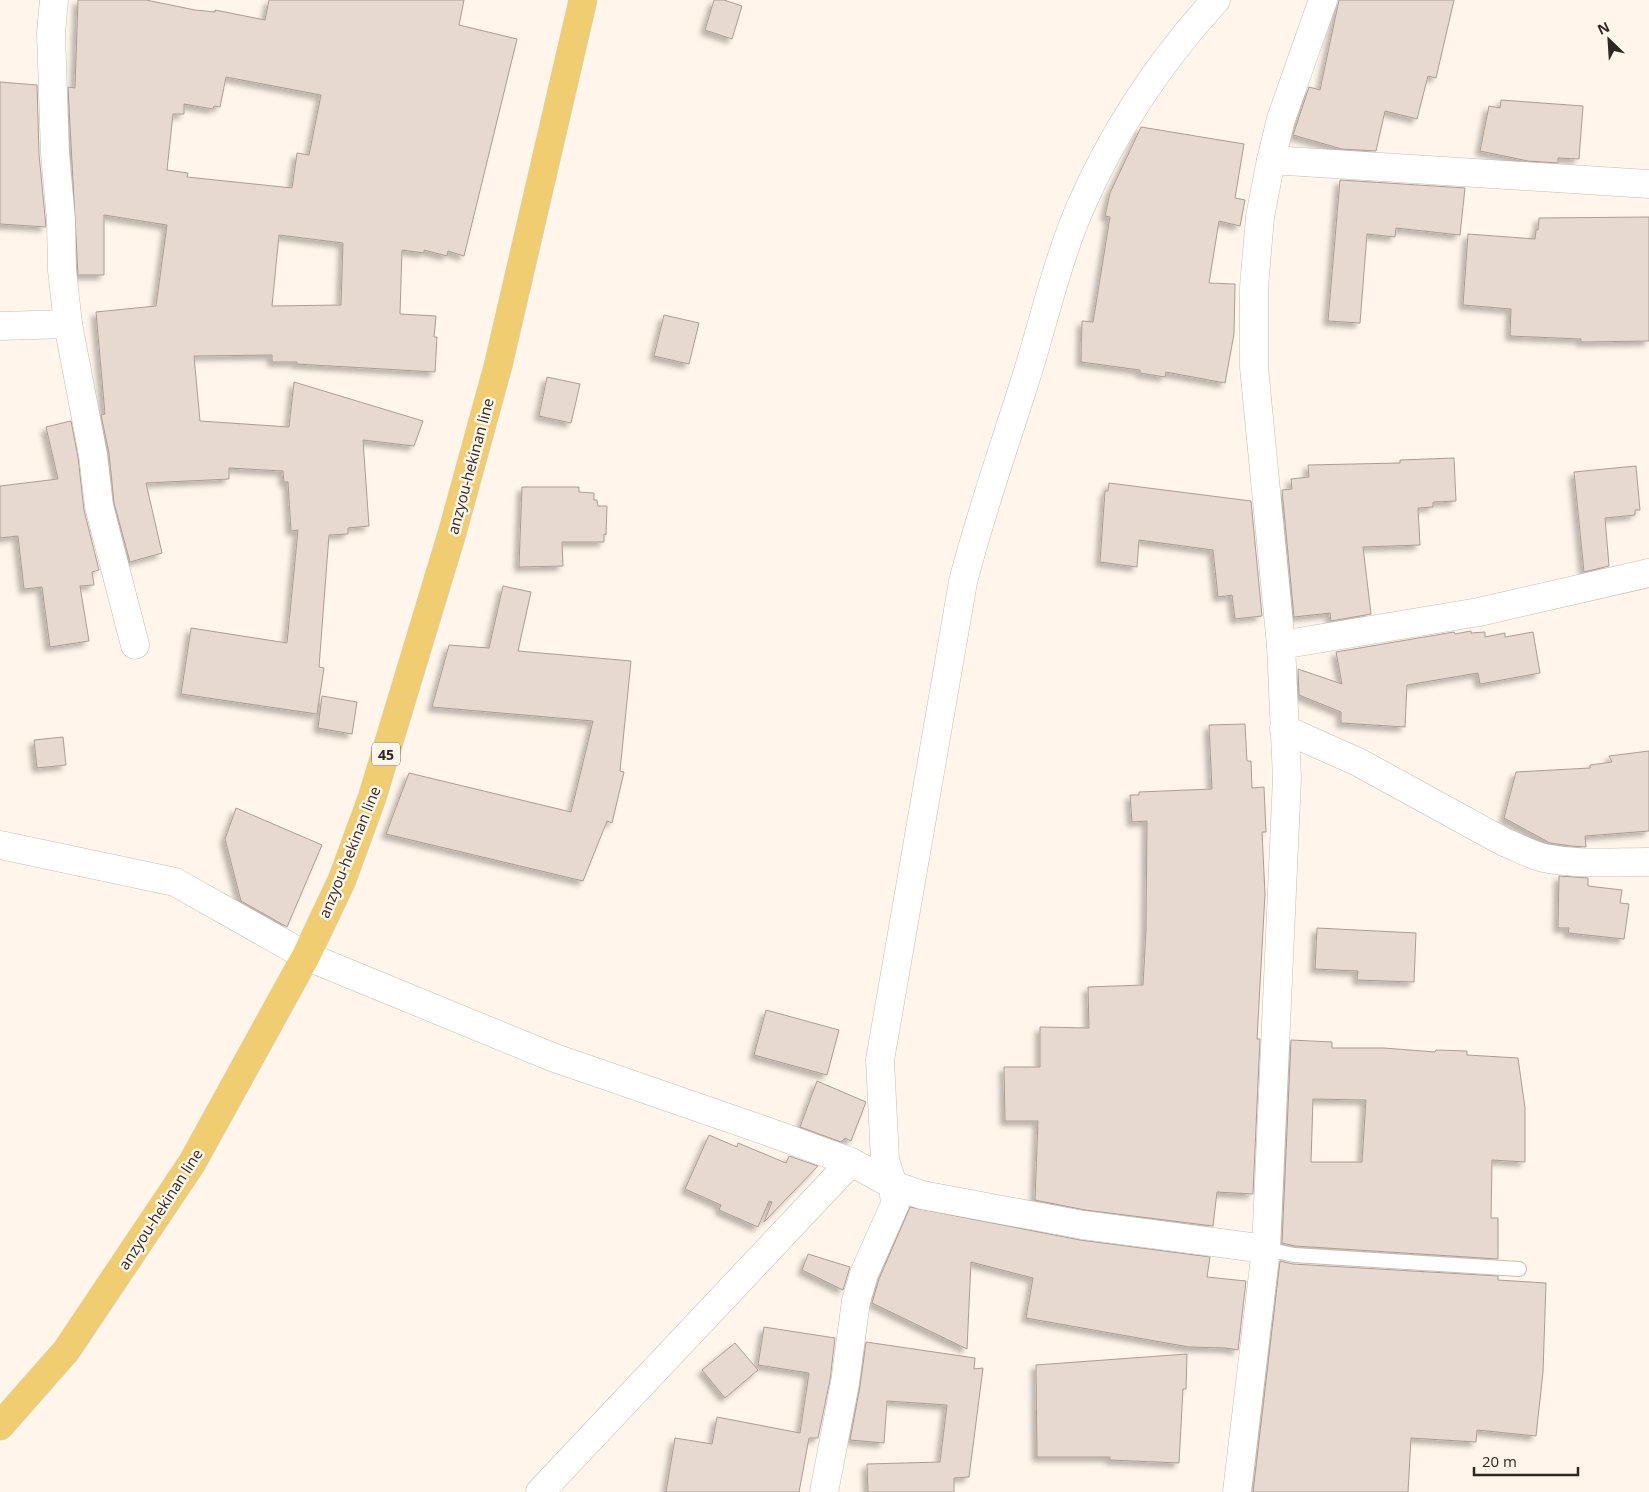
<svg xmlns="http://www.w3.org/2000/svg" width="1649" height="1492" font-family="'Open Sans',sans-serif">
  <style>
    .building { fill: #e8d9d0; stroke: #ac9d94; fill-rule: evenodd; filter: url(#shadow) }
    .lines { fill: none; stroke-linecap: round; stroke-linejoin: round }
    .lane-casing { stroke: #c7bcb0; stroke-width: 16 }
    .street-casing { stroke: #c7bcb0; stroke-width: 29 }
    .primary-casing { stroke: #d9d8d7; stroke-width: 29 }
    .lane { stroke: #fff; stroke-width: 14 }
    .street { stroke: #fff; stroke-width: 28 }
    .primary { stroke: #efcd70; stroke-width: 28 }
    .labels { text-anchor: middle; dominant-baseline: central; stroke-width: 5; stroke-linejoin: round; paint-order: stroke }
    .shield { fill: #fff5eb; stroke: #6c665f; stroke-width: 1 }
    .shield-label { font-size: 14px; font-weight: bold; fill: #2d2823 }
    .street-label { font-size: 15px; fill: #2d2823; stroke: #fff5eb }
  </style>
  <defs>
    <filter id="shadow"><feDropShadow dx="-4.5" dy="4.5" stdDeviation="2.5" flood-color="#0004"/></filter>
  </defs>
  <rect width="100%" height="100%" fill="#fff5eb"/>
  <!-- building -->
  <g class="building">
    <path d="M78 0H146L195 10 215 12V10L265 20 269 0H464L459 25 517 39 464 256 448 251 447 256 424 250V253L402 250 400 314 436 316 434 337H437L435 372 297 364V362H272V355L194 356 200 421 289 427 294 382 423 421 414 446 363 440 369 526 348 528V534L329 535 319 667 324 668 317 714 181 694 191 628 287 643 298 530 291 531 288 482H284L283 471 229 468V479L146 483 162 553 130 562 114 503 109 453 101 415 105 414 96 312 156 306 167 225 104 215V275H78L68 87 75 88ZM226 77 321 95 309 155 297 153 292 188 187 177 188 173 167 170 173 114H184V104L213 109 214 106 220 107ZM279 235 343 243 341 305 272 306Z"/>
    <path d="M714 0H724L742 6 732 39 705 30Z"/>
    <path d="M1339 0H1454L1436 78 1428 76 1417 119 1385 111 1376 151 1342 149 1293 135 1309 87 1320 90Z"/>
    <path d="M0 82 37 85 39 154 46 227 0 224Z"/>
    <path d="M1501 100 1583 106 1579 159 1558 158V163L1528 161 1480 151 1489 106 1500 108Z"/>
    <path d="M1141 127 1244 144 1235 198 1245 200 1240 226 1219 221 1209 283 1235 284 1234 334 1225 383 1166 372 1165 377 1140 373V370L1081 362 1082 321 1093 322 1110 217 1105 216 1110 193Z"/>
    <path d="M1340 180 1465 188 1460 235 1396 228 1395 237 1367 234 1360 323 1328 321Z"/>
    <path d="M1649 217V341L1581 342V339L1510 336 1511 309 1463 305 1468 234 1535 239 1536 230H1538L1539 218Z"/>
    <path d="M664 315 699 323 689 364 654 356Z"/>
    <path d="M547 377 580 384 571 423 539 416Z"/>
    <path d="M71 421 78 457 84 510 99 570 92 572 94 585 80 586 89 641 50 647 42 587 24 589 18 536 0 538V486L58 479 46 427Z"/>
    <path d="M1454 458 1456 501 1433 502V507L1418 508 1420 545 1363 547 1371 614 1331 621 1330 613 1294 617 1282 490 1292 489 1291 479 1309 477 1308 465 1400 463V460Z"/>
    <path d="M1636 466 1640 510H1635V515L1605 518 1609 566 1584 572 1574 472Z"/>
    <path d="M1109 483 1251 501 1262 616 1235 619 1232 595 1218 597 1213 550 1139 540 1137 567 1100 562 1105 491H1108Z"/>
    <path d="M522 487H579V492L594 493V500H597L598 506H607L606 535 604 534V542H562L563 566 519 567Z"/>
    <path d="M503 586 531 592 518 651 631 661 620 771 624 772 612 823 607 821 583 881 386 834 409 773 571 812 593 721 432 707 449 645 489 648Z"/>
    <path d="M1471 631V633L1485 632V637L1505 633V637L1533 632 1540 673 1480 684 1478 673 1407 685 1405 727 1341 723V712L1299 695 1298 669 1342 684 1336 652 1454 632 1455 634Z"/>
    <path d="M322 696 357 702 352 734 318 728Z"/>
    <path d="M1245 724 1247 761H1251L1252 788 1264 787 1266 832H1262L1265 894 1257 1039H1260L1253 1194 1217 1192 1213 1226 1085 1210 1035 1200 1038 1121H1005L1004 1067H1040V1027L1089 1028 1088 987 1143 985 1146 930 1147 821 1132 822 1130 795H1139V792L1212 789 1209 725Z"/>
    <path d="M63 737 66 765 37 768 34 740Z"/>
    <path d="M1649 751V831L1585 836 1586 847 1571 846 1550 843 1504 818 1516 772 1590 768V765L1612 762 1609 756Z"/>
    <path d="M236 808 322 845 287 927 241 901 225 839Z"/>
    <path d="M1559 876 1588 878V886L1622 890 1620 903 1629 904 1624 939 1568 933 1569 928H1558Z"/>
    <path d="M1317 928 1416 933 1414 982 1357 980 1358 971 1315 969Z"/>
    <path d="M766 1010 839 1030 827 1075 754 1055Z"/>
    <path d="M1291 1040 1332 1042V1048H1384L1435 1052 1436 1050 1467 1051V1055L1518 1058 1525 1108V1162L1492 1160 1491 1218H1498V1259L1295 1246 1282 1243ZM1313 1099 1366 1100 1362 1162H1311Z"/>
    <path d="M817 1081 866 1102 851 1141 845 1138 841 1142 800 1127Z"/>
    <path d="M709 1135 737 1147 738 1143 786 1163 789 1156 818 1166 764 1222 772 1202 769 1201 758 1227 719 1210 721 1205 685 1189Z"/>
    <path d="M910 1207 1080 1240 1210 1257 1207 1277 1246 1281 1238 1350 1226 1348 1189 1347 1026 1318 1033 1278 971 1262 967 1349 872 1303 879 1279Z"/>
    <path d="M808 1254 850 1267 843 1290 802 1270Z"/>
    <path d="M1280 1261 1293 1264 1498 1276V1280L1546 1283 1543 1372 1536 1436 1477 1430 1476 1442 1411 1438 1408 1492H1253Z"/>
    <path d="M764 1327 835 1338 830 1380 818 1438H809L799 1492H666L675 1438 712 1444 717 1417 800 1433 809 1373 758 1365Z"/>
    <path d="M866 1342 975 1358 974 1369 983 1368 969 1477 954 1478V1492H868L867 1464 940 1462 947 1405 887 1401 884 1443 850 1440 860 1386Z"/>
    <path d="M735 1343 758 1370 725 1398 702 1370Z"/>
    <path d="M1187 1354 1186 1389H1183L1179 1463 1110 1460V1457H1037L1036 1365Z"/>
  </g>
  <g class="lines">
    <!-- lane casing -->
    <g class="lane-casing">
      <path id="lane" d="M1266 1249 1294 1255 1519 1269"/>
    </g>
    <!-- street casing -->
    <g class="street-casing">
      <g id="street">
        <path d="M54 0 51 33 55 153 61 220 62 270 68 324 93 455 99 506 135 645"/>
        <path d="M1271 160 1649 184"/>
        <path d="M0 326 68 324"/>
        <path d="M1281 645 1479 612 1649 573"/>
        <path d="M1284 729 1358 762 1504 842C1517 847 1531 855 1544 858 1578 865 1615 862 1649 862"/>
        <path d="M0 845 175 882 306 956 552 1057 769 1132 851 1162 893 1185 922 1195 1083 1225 1266 1249"/>
        <path d="M540 1492 851 1162"/>
        <path d="M824 1492 845 1383 856 1301 864 1274 895 1204 893 1185 885 1160 880 1060 963 582C980 515 1003 450 1024 384 1043 325 1056 264 1080 208 1113 132 1161 60 1216 0"/>
        <path d="M1237 1492 1266 1249 1287 778 1281 645 1254 367V287L1260 217 1271 160 1281 119 1323 0"/>
      </g>
    </g>
    <!-- primary casing -->
    <g class="primary-casing">
      <path id="primary" d="M0 1426 66 1351 192 1163 306 956 342 880 372 798 453 530 498 366 583 0"/>
    </g>
    <!-- lane -->
    <use href="#lane" class="lane"/>
    <!-- street -->
    <use href="#street" class="street"/>
    <!-- primary -->
    <use href="#primary" class="primary"/>
  </g>
  <g class="labels">
    <!-- shield labels -->
    <rect class="shield" x="372" y="742.5" width="28" height="23" rx="4"/>
    <g class="shield-label">
      <text x="386" y="754">45</text>
    </g>
    <!-- street labels -->
    <g class="street-label">
      <text transform="translate(470 466) rotate(-75)">anzyou-hekinan line</text>
      <text transform="translate(349 852) rotate(-68)">anzyou-hekinan line</text>
      <text transform="translate(160 1209) rotate(-57)">anzyou-hekinan line</text>
    </g>
  </g>
  <!-- north arrow -->
  <g transform="translate(1609 40) rotate(335)" stroke="#fff5eb" stroke-width="4" paint-order="stroke">
  <path d="M0-4L9 19L0 12L-9 19Z" fill="#2d2823"/>
  <text y="-8" font-size="14" font-weight="bold" text-anchor="middle" fill="#2d2823">N</text>
  </g>
  <!-- scale -->
  <path d="M1474 1467v8h104v-8" fill="none" stroke="#2d2823" stroke-width="2.5"/>
  <text x="1482" y="1467" font-size="15" fill="#2d2823" stroke="#fff5eb" stroke-width="4" paint-order="stroke">20 m</text>
</svg>
